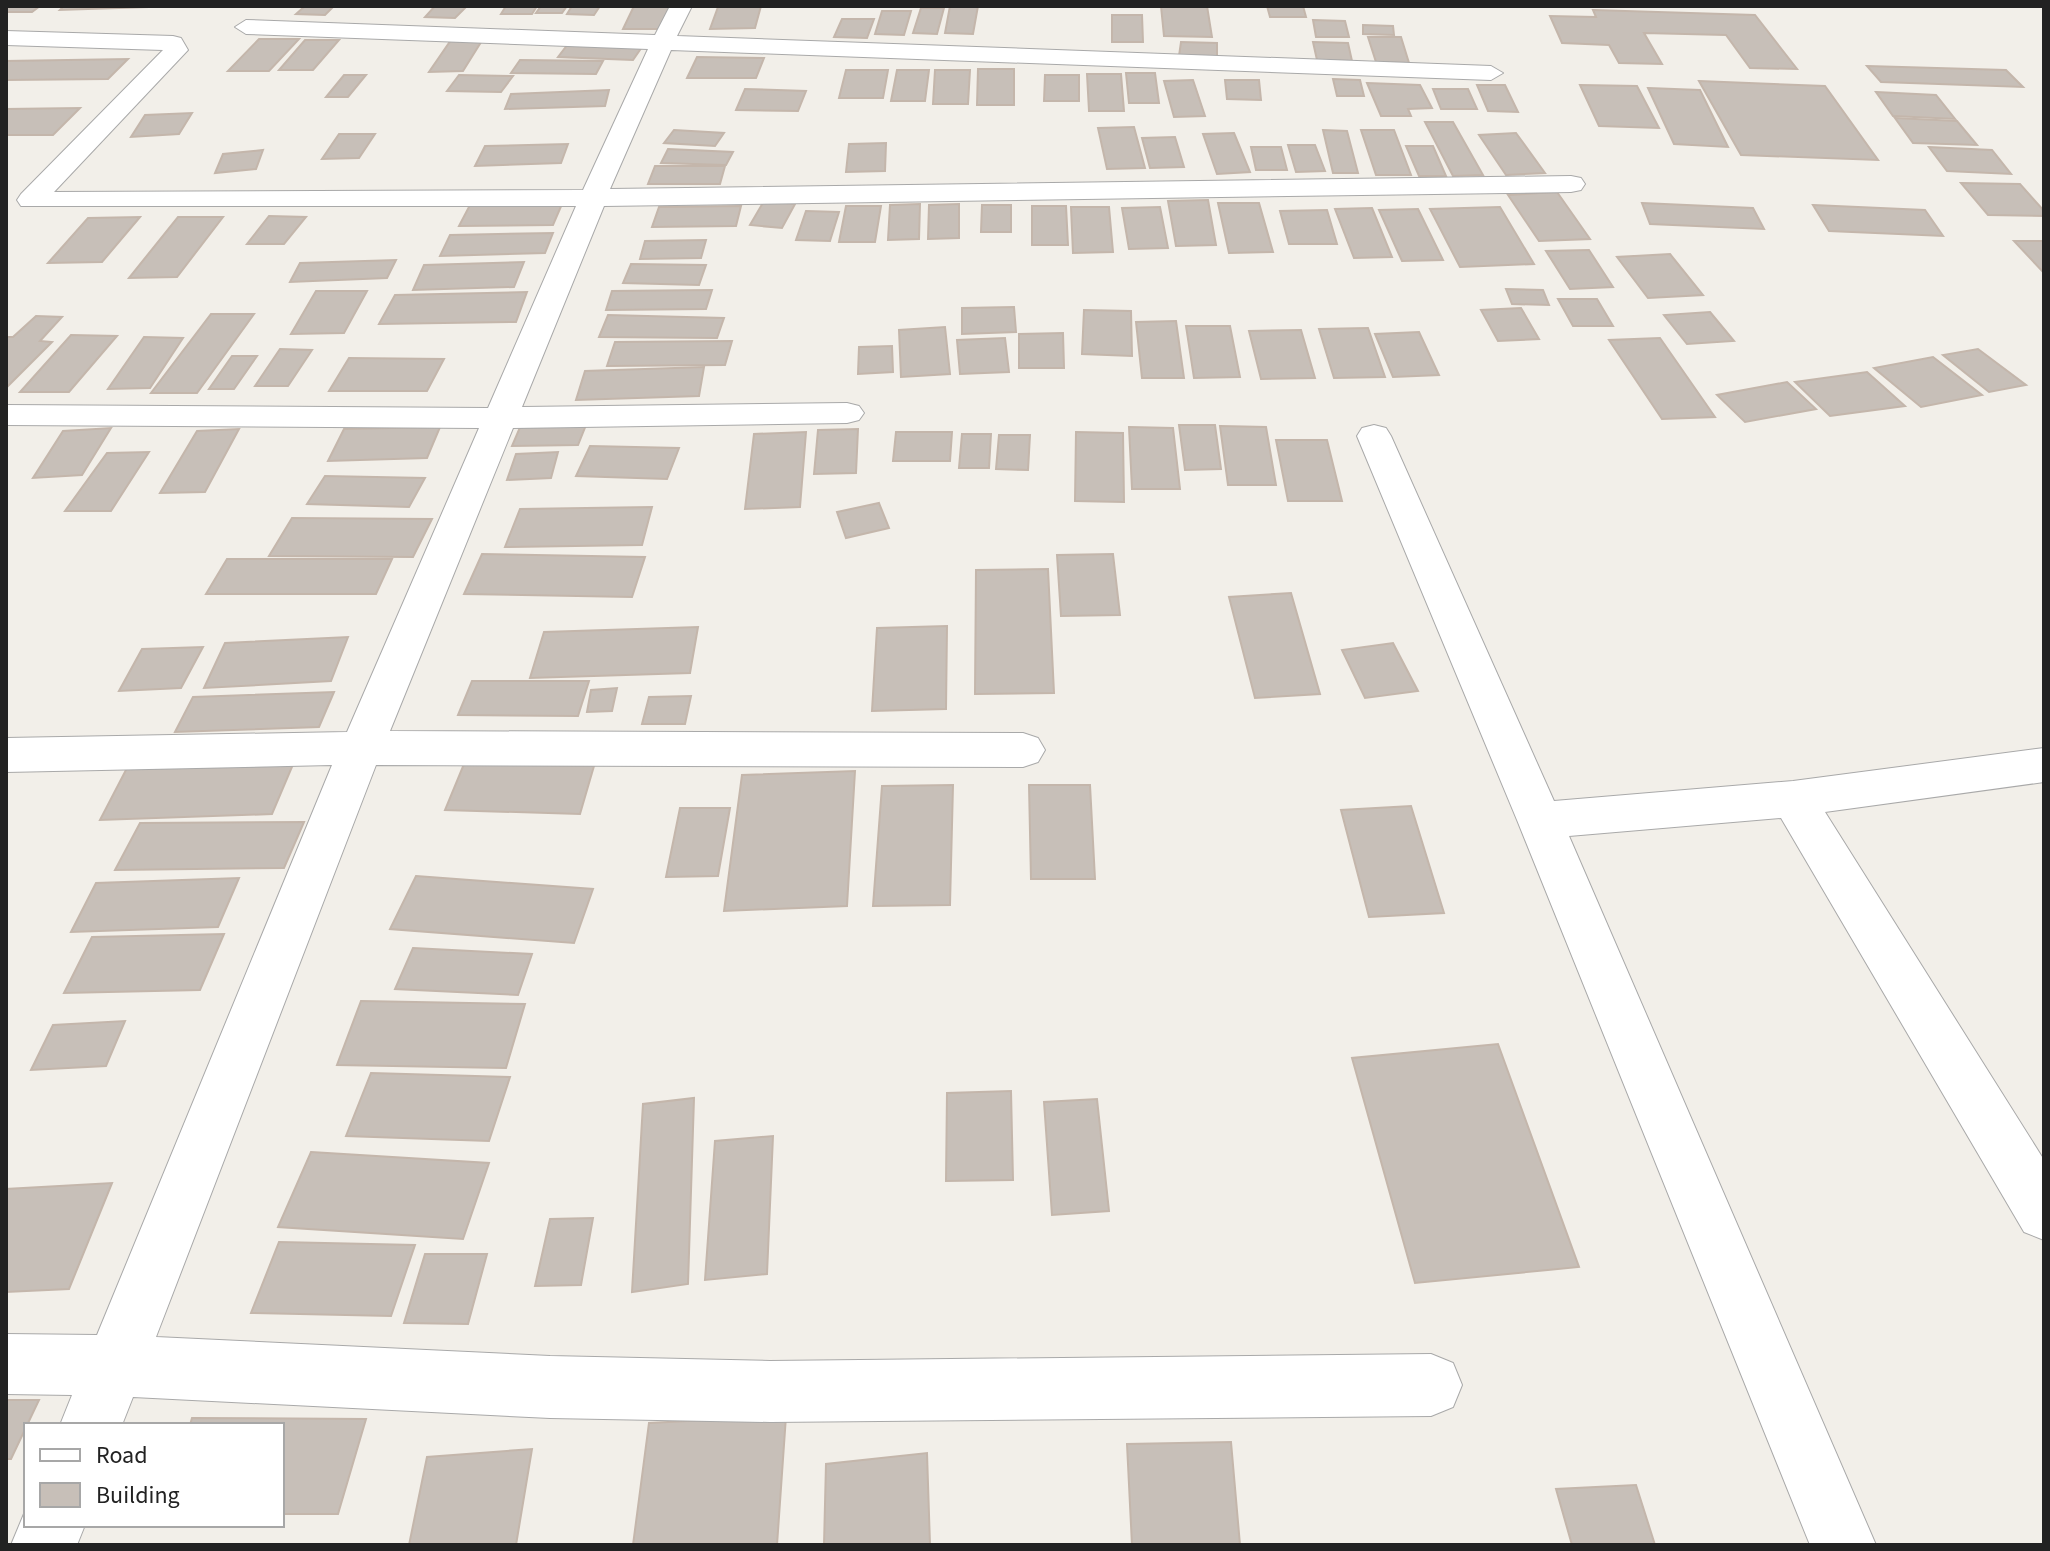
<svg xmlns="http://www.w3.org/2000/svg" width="2050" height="1551" font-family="'Source Sans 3',sans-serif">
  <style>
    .building { fill: #c7bfb8; stroke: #c4b6ab; stroke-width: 2 }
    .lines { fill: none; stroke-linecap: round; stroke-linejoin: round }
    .street-casing { stroke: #a9a9a9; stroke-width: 2 }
    .street { fill: #fff; fill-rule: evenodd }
  </style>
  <rect width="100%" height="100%" fill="#f2efe9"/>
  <!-- building -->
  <g class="building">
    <path d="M6 6H40L32 12H6Z"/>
    <path d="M64 6H180L60 10Z"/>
    <path d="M305 6H334L325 15 296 14Z"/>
    <path d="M435 6H467L455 18 425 17Z"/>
    <path d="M506 6H537L532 14H501Z"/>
    <path d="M541 6H567L562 13H536Z"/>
    <path d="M572 6H600L594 15 567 14Z"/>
    <path d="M634 6H670L660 29H623Z"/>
    <path d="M761 6 755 28 710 29 718 7Z"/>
    <path d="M950 6H978L973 34 945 33Z"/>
    <path d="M1161 6H1207L1212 37 1164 36Z"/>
    <path d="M1267 6H1303L1306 17H1270Z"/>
    <path d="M921 8H944L937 34 913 33Z"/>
    <path d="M1593 10 1755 15 1797 69 1750 68 1726 35 1644 33 1662 64 1619 63 1609 45 1562 43 1550 16 1596 17Z"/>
    <path d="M882 11H911L904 35 875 34Z"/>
    <path d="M1112 15H1142L1143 42H1112Z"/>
    <path d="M842 19H874L867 38 834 37Z"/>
    <path d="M1313 20 1345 21 1349 37H1316Z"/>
    <path d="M1363 25 1393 26 1394 35 1363 34Z"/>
    <path d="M1368 37H1401L1409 63 1376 62Z"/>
    <path d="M259 39H299L269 71H228Z"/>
    <path d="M483 39 463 71 429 72 451 40Z"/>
    <path d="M305 40H339L313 70H279Z"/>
    <path d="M1181 42 1217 43V57L1179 56Z"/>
    <path d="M1313 42 1348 43 1352 61 1317 60Z"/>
    <path d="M568 44 642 47 633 60 558 57Z"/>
    <path d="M697 57 764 58 756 78H687Z"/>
    <path d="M128 59 108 79 6 80V61Z"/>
    <path d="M520 60 603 61 596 74 511 73Z"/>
    <path d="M1867 66 2006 70 2023 87 1881 82Z"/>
    <path d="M978 69H1014V105H977Z"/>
    <path d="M846 70H888L883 98H839Z"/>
    <path d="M897 70H929L925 101H891Z"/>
    <path d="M935 70H970L968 104H933Z"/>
    <path d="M1126 73H1155L1159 103H1129Z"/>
    <path d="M1087 74H1121L1124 111H1089Z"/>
    <path d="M344 75H366L348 97H326Z"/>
    <path d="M459 75 513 76 501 92 447 91Z"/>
    <path d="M1045 75H1079V101H1044Z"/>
    <path d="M1333 79 1360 80 1364 96H1337Z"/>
    <path d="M1193 80 1205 116 1174 117 1164 81Z"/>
    <path d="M1225 80H1259L1261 100 1227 99Z"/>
    <path d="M1699 81 1825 86 1878 160 1741 155Z"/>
    <path d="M1367 83 1420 85 1432 108 1408 109 1411 116H1381Z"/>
    <path d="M1477 85H1505L1518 112 1488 111Z"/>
    <path d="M1580 85 1637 86 1659 128 1599 126Z"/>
    <path d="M1648 88 1700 90 1728 147 1674 144Z"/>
    <path d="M745 89 806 91 798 111 736 110Z"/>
    <path d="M1433 89H1468L1477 109H1441Z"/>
    <path d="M609 90 605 106 505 109 511 94Z"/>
    <path d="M1876 92 1936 95 1955 119 1893 116Z"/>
    <path d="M80 108 53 135H6V109Z"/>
    <path d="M192 113 179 134 131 137 145 115Z"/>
    <path d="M1895 118 1957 121 1977 145 1913 143Z"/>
    <path d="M1425 122H1453L1483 175 1453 176Z"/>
    <path d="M1134 127 1145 168 1107 169 1098 128Z"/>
    <path d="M674 130 724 133 715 146 664 143Z"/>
    <path d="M1323 130 1347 131 1358 173H1333Z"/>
    <path d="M1361 130H1394L1411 175H1376Z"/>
    <path d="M1234 133 1250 172 1217 174 1203 134Z"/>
    <path d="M1516 133 1545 173 1506 175 1479 135Z"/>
    <path d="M339 134H375L359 158 322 159Z"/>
    <path d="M1175 137 1184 167 1150 168 1142 138Z"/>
    <path d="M886 143 885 171 846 172 849 144Z"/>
    <path d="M568 144 561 163 475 166 485 146Z"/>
    <path d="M1288 145H1315L1325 171 1296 172Z"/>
    <path d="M1406 146H1433L1446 176H1419Z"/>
    <path d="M1251 147H1281L1287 170H1256Z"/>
    <path d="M1929 147 1992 150 2011 174 1947 171Z"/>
    <path d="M668 149 733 152 726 165 661 163Z"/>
    <path d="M263 150 256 169 215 173 223 154Z"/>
    <path d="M655 166H725L720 184H648Z"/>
    <path d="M1961 183 2020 184 2044 211V216L1988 215Z"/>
    <path d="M1557 192 1590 239 1539 241 1508 195Z"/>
    <path d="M1208 200 1216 245 1176 246 1168 201Z"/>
    <path d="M764 201 795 204 782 228 750 225Z"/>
    <path d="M1218 203H1259L1273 252 1229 253Z"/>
    <path d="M1642 203 1753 208 1764 229 1650 224Z"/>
    <path d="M562 204 553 225 459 226 470 205Z"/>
    <path d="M920 204 919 239 888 240 890 205Z"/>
    <path d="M959 204V238L928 239 929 205Z"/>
    <path d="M982 205H1011V232H981Z"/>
    <path d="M1813 205 1925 210 1943 236 1829 231Z"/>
    <path d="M741 206 736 226 652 227 659 207Z"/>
    <path d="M846 206H881L875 242H839Z"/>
    <path d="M1032 206H1066L1068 245H1032Z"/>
    <path d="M1071 207H1109L1113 252 1073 253Z"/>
    <path d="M1160 207 1168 248 1129 249 1122 208Z"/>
    <path d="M1500 207 1534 264 1460 267 1430 209Z"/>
    <path d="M1372 208 1392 257 1354 258 1335 209Z"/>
    <path d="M1418 209 1443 260 1402 261 1379 210Z"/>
    <path d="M1327 210 1337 244H1289L1280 211Z"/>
    <path d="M806 211 839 212 830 241 796 240Z"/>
    <path d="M269 216 306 217 284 244H247Z"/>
    <path d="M140 217 102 262 48 263 88 218Z"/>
    <path d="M178 217H223L177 277 129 278Z"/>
    <path d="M553 233 545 253 440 256 450 235Z"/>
    <path d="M706 240 701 258 640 259 645 241Z"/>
    <path d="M2014 241H2044V273Z"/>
    <path d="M1589 250 1613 287 1570 289 1546 251Z"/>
    <path d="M1670 254 1703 295 1648 298 1617 257Z"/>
    <path d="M396 260 387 278 290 282 300 263Z"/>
    <path d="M524 262 514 287 413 290 424 265Z"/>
    <path d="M631 264 706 265 699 285 623 283Z"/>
    <path d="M1506 289 1543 290 1549 305 1512 304Z"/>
    <path d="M712 290 706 309 606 310 612 291Z"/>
    <path d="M316 291H367L344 333 291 334Z"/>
    <path d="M527 292 516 322 379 324 395 295Z"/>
    <path d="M1558 299H1597L1613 326H1573Z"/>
    <path d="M1014 307 1016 332 962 334V308Z"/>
    <path d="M1521 308 1539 339 1498 341 1481 310Z"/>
    <path d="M1084 310 1131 311 1132 356 1082 354Z"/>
    <path d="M1710 312 1734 341 1687 344 1664 315Z"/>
    <path d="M211 314H254L197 393H151Z"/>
    <path d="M608 315 724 318 717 338 599 337Z"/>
    <path d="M36 316 62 317 40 341 52 342 6 388V337H13Z"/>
    <path d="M1176 321 1184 378H1142L1136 322Z"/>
    <path d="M1186 326H1230L1240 377 1194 378Z"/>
    <path d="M945 327 950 374 901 377 899 330Z"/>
    <path d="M1368 328 1385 377 1334 378 1319 329Z"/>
    <path d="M1301 330 1315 378 1261 379 1249 331Z"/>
    <path d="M1419 332 1439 375 1393 377 1375 334Z"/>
    <path d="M1063 333 1064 368H1019V334Z"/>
    <path d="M71 335 117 336 69 392H20Z"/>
    <path d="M144 337 183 338 150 388 108 389Z"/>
    <path d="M1005 338 1009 372 960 374 957 340Z"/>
    <path d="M1660 338 1715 417 1662 419 1609 340Z"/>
    <path d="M732 341 725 365 607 366 615 342Z"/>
    <path d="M892 346 893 372 858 374 859 347Z"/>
    <path d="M280 349 312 350 288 386H255Z"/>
    <path d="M1978 349 2026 385 1989 392 1943 355Z"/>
    <path d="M232 356H257L234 389H209Z"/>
    <path d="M1933 357 1982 395 1921 407 1874 368Z"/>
    <path d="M349 358 444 359 427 391H329Z"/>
    <path d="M704 367 699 396 576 400 585 371Z"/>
    <path d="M1867 372 1905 406 1830 416 1795 382Z"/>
    <path d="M1787 382 1816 409 1745 422 1717 395Z"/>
    <path d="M521 425H586L578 445 512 446Z"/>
    <path d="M1179 425H1215L1221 469 1185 470Z"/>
    <path d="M1220 426 1266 427 1276 485H1228Z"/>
    <path d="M440 427 427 458 328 461 344 429Z"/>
    <path d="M1129 427 1173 428 1180 489H1132Z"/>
    <path d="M111 428 82 475 33 478 63 431Z"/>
    <path d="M239 429 205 492 160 493 197 431Z"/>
    <path d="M858 429 856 473 814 474 818 430Z"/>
    <path d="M806 432 800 507 745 509 754 434Z"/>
    <path d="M896 432H952L950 461H893Z"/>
    <path d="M1076 432 1123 433 1124 502 1075 501Z"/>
    <path d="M962 434H991L989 468H959Z"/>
    <path d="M999 435H1030L1028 470 996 469Z"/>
    <path d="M1276 440H1327L1342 501H1288Z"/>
    <path d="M590 446 679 448 667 479 576 476Z"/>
    <path d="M149 452 111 511H65L107 453Z"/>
    <path d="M558 452 551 478 507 480 516 454Z"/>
    <path d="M325 476 425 478 409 507 307 504Z"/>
    <path d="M879 503 889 528 846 538 837 512Z"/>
    <path d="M652 507 642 545 505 547 520 509Z"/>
    <path d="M292 518 432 519 413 557 269 556Z"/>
    <path d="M482 554 645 557 632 597 464 594Z"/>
    <path d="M1113 554 1120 615 1061 616 1057 555Z"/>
    <path d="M227 559H392L376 594H206Z"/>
    <path d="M1048 569 1054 693 975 694 976 570Z"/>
    <path d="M1291 593 1320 694 1255 698 1229 597Z"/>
    <path d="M947 626 946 709 872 711 877 628Z"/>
    <path d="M698 627 690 673 530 678 544 632Z"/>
    <path d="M348 637 331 681 204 688 225 643Z"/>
    <path d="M1393 643 1418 691 1365 698 1342 650Z"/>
    <path d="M203 647 181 688 119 691 142 649Z"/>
    <path d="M472 681H589L578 716 458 715Z"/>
    <path d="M617 688 612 711 587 712 591 690Z"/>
    <path d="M334 692 319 727 175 732 193 697Z"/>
    <path d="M691 696 685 724H642L649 697Z"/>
    <path d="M294 762 272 814 100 820 127 768Z"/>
    <path d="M464 764 594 766 580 814 445 810Z"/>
    <path d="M855 771 847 906 724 911 742 775Z"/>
    <path d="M953 785 950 905 873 906 882 786Z"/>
    <path d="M1029 785H1090L1095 879H1031Z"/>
    <path d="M1411 806 1444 913 1369 917 1341 810Z"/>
    <path d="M680 808H730L718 876 666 877Z"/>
    <path d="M304 822 284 868 115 870 140 823Z"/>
    <path d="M416 876 593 889 574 943 390 929Z"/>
    <path d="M239 878 218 927 71 932 96 883Z"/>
    <path d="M224 934 200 990 64 993 92 937Z"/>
    <path d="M413 948 532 954 518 995 395 989Z"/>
    <path d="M361 1001 525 1004 506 1068 337 1065Z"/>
    <path d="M125 1021 106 1066 31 1070 53 1025Z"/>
    <path d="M1498 1044 1579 1267 1415 1283 1352 1058Z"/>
    <path d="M371 1073 510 1077 489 1141 346 1136Z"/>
    <path d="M1011 1091 1013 1180 946 1181 947 1093Z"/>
    <path d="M694 1098 688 1284 632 1292 643 1104Z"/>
    <path d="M1097 1099 1109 1211 1052 1215 1044 1102Z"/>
    <path d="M773 1136 767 1274 705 1280 715 1141Z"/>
    <path d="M311 1152 489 1163 463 1239 278 1227Z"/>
    <path d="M112 1183 69 1289 6 1292V1189Z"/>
    <path d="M593 1218 581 1285 535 1286 550 1219Z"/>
    <path d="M279 1242 415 1245 391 1316 251 1313Z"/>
    <path d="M425 1254H487L468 1324 404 1323Z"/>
    <path d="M6 1400H39L11 1459H6Z"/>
    <path d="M786 1416 777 1545H633L649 1423Z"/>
    <path d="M192 1418 366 1419 338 1514H282V1425H190Z"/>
    <path d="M1231 1442 1240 1545H1132L1127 1444Z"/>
    <path d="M532 1449 516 1545H409L427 1457Z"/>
    <path d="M927 1453 930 1545H824L826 1464Z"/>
    <path d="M1636 1485 1655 1545H1572L1556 1489Z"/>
  </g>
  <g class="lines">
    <!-- street casing -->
    <g class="street-casing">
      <g id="street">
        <path d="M670 6H692L677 36 1491 66 1503 73 1491 80 671 50 610 189 1571 176 1581 178 1585 184 1581 190 1571 192 604 206 522 407 847 403 859 406 864 413 859 420 847 423 513 428 390 731 1023 733 1038 738 1045 750 1038 762 1023 767 376 765 156 1337 550 1356 770 1361 1431 1354 1453 1363 1462 1385 1453 1407 1431 1416 770 1422 550 1418 133 1397 122 1425H60L72 1395 6 1394V1334L97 1335 332 765 6 772V738L347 732 479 428 6 425V405L488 408 576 206H21L17 200 21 194 163 50 6 45V31L173 36 181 38 188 50 54 192 583 190 648 49 246 34 235 27 246 20 655 35Z"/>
        <path d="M1374 425 1386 428 1391 436 1554 801 1793 781 2044 748V782L1825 812 2044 1160V1240L2024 1232 1781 818 1569 836 1876 1545H1810L1517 820 1357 436 1362 428Z"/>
        <path d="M26 1509V1525H85L77 1545H11Z"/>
      </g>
    </g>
    <!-- street -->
    <use href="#street" class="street"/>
  </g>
  <!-- border -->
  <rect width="2050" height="1551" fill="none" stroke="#222222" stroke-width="16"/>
  <!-- legend -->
  <rect x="24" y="1423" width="260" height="104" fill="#ffffff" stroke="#a7a7a7" stroke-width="2"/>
  <rect x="40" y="1449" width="40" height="12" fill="#ffffff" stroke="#a7a7a7" stroke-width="2"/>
  <text x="96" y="1463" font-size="24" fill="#222222">Road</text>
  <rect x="40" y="1483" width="40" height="24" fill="#c7bfb8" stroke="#a7a7a7" stroke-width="2"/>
  <text x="96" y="1503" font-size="24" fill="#222222">Building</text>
</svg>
